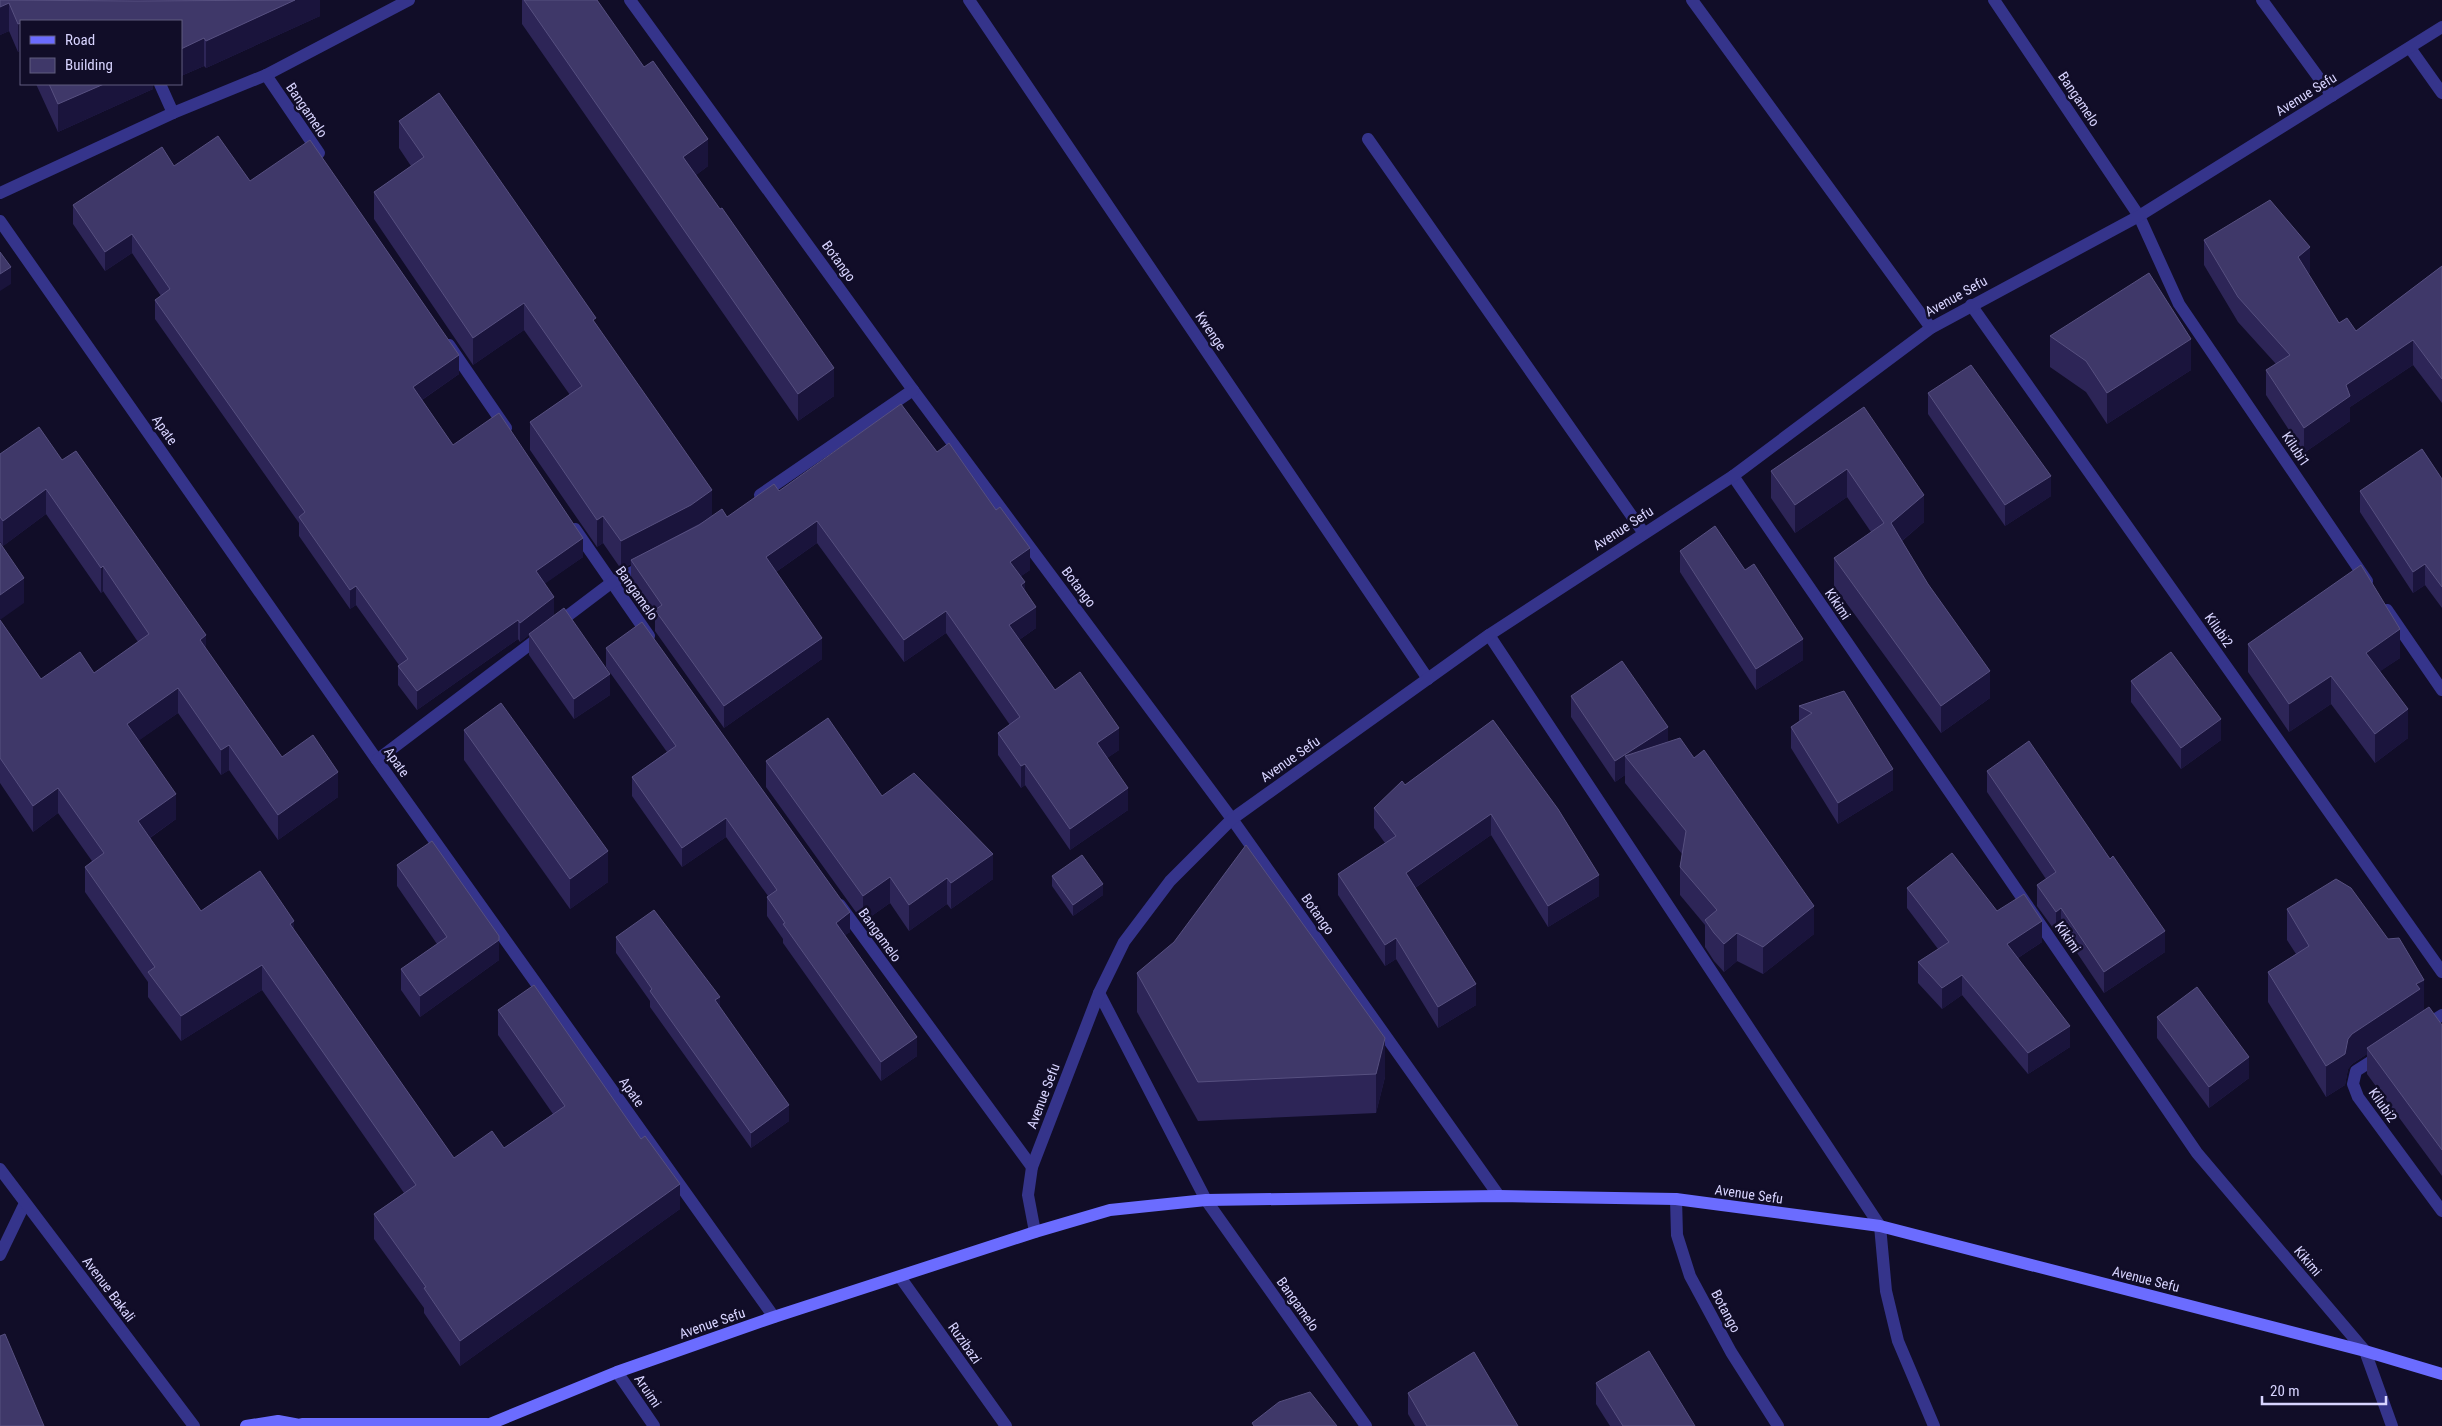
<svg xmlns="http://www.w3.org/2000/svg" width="2442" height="1426" font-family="'Roboto Condensed',sans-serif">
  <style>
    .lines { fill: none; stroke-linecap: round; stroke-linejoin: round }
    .service { stroke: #35348b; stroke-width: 12 }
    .minor { stroke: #35348b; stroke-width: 12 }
    .tertiary { stroke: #35348b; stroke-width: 12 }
    .secondary { stroke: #6b6cff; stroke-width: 12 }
    .wall { fill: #2d2557 }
    .shaded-wall { fill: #1a143c }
    .building { fill: #3f3869; stroke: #575080 }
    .labels { text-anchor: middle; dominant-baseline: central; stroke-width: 5; stroke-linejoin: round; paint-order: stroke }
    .street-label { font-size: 14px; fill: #d8d4ff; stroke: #110d28 }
  </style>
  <rect width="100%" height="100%" fill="#110d28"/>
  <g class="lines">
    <!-- service -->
    <g class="service">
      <path d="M2262 0 2332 96"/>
      <path d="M0 1255 25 1203"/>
    </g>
    <!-- minor -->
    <g class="minor">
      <path d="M630 0 913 390 1232 819 1499 1196"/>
      <path d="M969 0 1428 679"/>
      <path d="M1692 0 1931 328"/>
      <path d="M1994 0 2139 216 2179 304 2367 581"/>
      <path d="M2410 48 2442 93"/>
      <path d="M266 75 319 153"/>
      <path d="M160 84 173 113"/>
      <path d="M1368 139 1643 532"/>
      <path d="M0 193 173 113 266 75 409 0"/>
      <path d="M0 221 377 760 774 1317"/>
      <path d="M1971 305 2442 972"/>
      <path d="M449 345 506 428"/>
      <path d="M1733 476 2197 1153 2365 1351 2392 1426"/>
      <path d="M760 495 913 390"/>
      <path d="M575 529 649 636"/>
      <path d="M2387 610 2442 690"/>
      <path d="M1489 635 1880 1226 1886 1291 1898 1341 1934 1426"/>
      <path d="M377 760 611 583 646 565"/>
      <path d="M840 905 1032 1167"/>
      <path d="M1099 993 1206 1200 1366 1426"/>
      <path d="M2423 1027 2442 1015"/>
      <path d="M2381 1055 2356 1071 2353 1084 2358 1097 2442 1211"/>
      <path d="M1676 1199 1677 1235 1690 1276 1731 1352 1778 1426"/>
      <path d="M1035 1232 1028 1195 1032 1167 1099 993 1124 942 1170 881 1232 819 1489 635 1733 476 1931 328 2139 216 2442 27"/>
      <path d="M900 1277 1006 1426"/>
      <path d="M617 1372 654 1426"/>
    </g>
    <!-- tertiary -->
    <path class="tertiary" d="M0 1169 194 1426"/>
    <!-- secondary -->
    <g class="secondary">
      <path d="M302 1424H487"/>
      <path d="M246 1426 278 1421 305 1426"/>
      <path d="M485 1426 617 1372 774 1317 1035 1232 1110 1210 1206 1200 1499 1196 1676 1199 1880 1226 2365 1351 2442 1374"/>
    </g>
  </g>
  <!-- wall -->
  <g class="wall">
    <path d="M0 0H320V16L206 68 204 66 181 76V21H21V50L18 52 9 31 0 35Z"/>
    <path d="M522 0H597L708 166 696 175 834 396 798 421 522 24Z"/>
    <path d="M36 84H153V89L58 132Z"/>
    <path d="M399 121 596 324 712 515 727 517 779 491 937 452 1030 570 1021 576 1036 628 1019 640 1055 690 1119 750 1107 758 1128 810 1070 850 1025 785 1021 788 998 755V733L1010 725 946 633 904 662 817 543 776 572 822 659 724 728 655 631V617L631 582V564L621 569 603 543 597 547 530 450V422L570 395 524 330 473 365 374 219V192L411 166 399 148Z"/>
    <path d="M174 166 250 181 459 374 422 400 453 445 583 557 545 583 554 615 610 695 574 719 529 655V635L520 642 518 639 417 710 398 685V666L399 665 356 605 350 609 299 536V523L155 319V300L161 296 132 253 105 271 73 224V205Z"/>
    <path d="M2204 240 2310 272 2308 274 2339 323 2356 331 2442 266V403L2413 365 2350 407V421L2304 453 2266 395V370L2276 364 2238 322 2204 265Z"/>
    <path d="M2050 336 2191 370 2107 424 2086 392 2050 367Z"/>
    <path d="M1928 393 2051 496 2005 526 1928 414Z"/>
    <path d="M1864 407 1924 522 1902 541 1990 698 1941 733 1834 586V558L1871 532 1847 497 1795 533 1771 498V471Z"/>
    <path d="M0 454 62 460 206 649 282 757 338 797 278 840 229 770 221 775 178 713 139 740 176 819 150 838 201 911 294 930 454 1158 504 1148 553 1114 498 1035V1010L680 1209 460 1366 424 1313V1308L374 1239V1214L404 1193 262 990 181 1041 148 997V982L85 892V867L92 861 58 813 33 832 0 783V620L41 679 94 673 138 642 103 591 101 593 46 514 3 546 0 542Z"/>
    <path d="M2442 479V608L2425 585 2413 593 2360 512V491Z"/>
    <path d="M1680 551 1803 660 1756 690 1680 572Z"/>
    <path d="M2248 644 2400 658 2380 671 2408 738 2375 763 2331 704 2289 732 2248 672Z"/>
    <path d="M606 648 850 932 845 935 917 1056 881 1081 783 943V939L767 916V897L768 896 726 837 682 867 632 796V777L667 752 606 667Z"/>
    <path d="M2131 681 2221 740 2181 769 2131 702Z"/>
    <path d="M1844 691 1893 790 1838 824 1791 748V727L1799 721V706Z"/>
    <path d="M1571 696 1668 742 1814 934 1763 974 1737 961 1724 972 1714 961 1705 947V925L1680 895V867L1682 854 1625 783V775L1615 782 1571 717Z"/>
    <path d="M1493 720 1599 896 1548 927 1491 835 1415 888 1476 1005 1438 1028 1396 959 1385 966 1338 895V874L1385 843 1374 828V808Z"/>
    <path d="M464 730 608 882 570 909 464 760Z"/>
    <path d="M766 761 882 796 993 879 951 909 947 904 909 931 890 903 863 922 766 787Z"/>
    <path d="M1987 771 2165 952 2104 993 2061 929 2056 932 2037 906V885L2046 879 1987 792Z"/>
    <path d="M397 865 499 960 420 1017 401 990V969L437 944 397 886Z"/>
    <path d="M1052 876 1103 895 1073 916 1052 886Z"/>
    <path d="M1907 888 1997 911 2042 942 2018 958 2070 1047 2028 1074 1962 995 1942 1009 1918 983V962L1938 949 1907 908Z"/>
    <path d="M2287 909 2420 1013 2442 1025V1176L2367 1074V1054L2352 1064 2348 1069 2345 1085 2326 1097 2268 1002V972L2296 954 2287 940Z"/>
    <path d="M616 937 789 1121 751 1148 650 1007V1001L616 953Z"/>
    <path d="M1137 973 1385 1077 1376 1113 1198 1121 1137 1012Z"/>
    <path d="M2157 1017 2249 1078 2209 1108 2157 1038Z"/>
    <path d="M1596 1383 1695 1426H1610L1596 1404Z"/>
    <path d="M1408 1393 1518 1426H1415L1408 1414Z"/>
  </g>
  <!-- shaded-wall -->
  <g class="shaded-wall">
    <path d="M295 0H320V16L206 68V41Z"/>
    <path d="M9 3V31L0 35V7Z"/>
    <path d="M21 23V50L18 52V24Z"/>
    <path d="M204 38V66L181 76V49Z"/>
    <path d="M104 84H153V89L58 132V104Z"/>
    <path d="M708 139V166L683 185V157Z"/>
    <path d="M132 234V253L105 271V252Z"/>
    <path d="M2310 247V272L2298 282V257Z"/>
    <path d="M11 267V284L0 291V274Z"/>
    <path d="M524 303V330L473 365V338Z"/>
    <path d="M2191 339V370L2107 424V393Z"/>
    <path d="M2413 340V365L2350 407V421L2304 453V428L2346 385Z"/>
    <path d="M459 355V374L413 406V387Z"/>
    <path d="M834 368V396L798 421V394Z"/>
    <path d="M1847 469V497L1795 533V505Z"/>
    <path d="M2051 476V496L2005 526V505Z"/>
    <path d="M46 489V514L3 546V521Z"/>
    <path d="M712 490V517L631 560V564L621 569V541Z"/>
    <path d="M1924 495V522L1891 550V523Z"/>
    <path d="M603 516V543L597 547V520Z"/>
    <path d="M817 521V543L766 579V557Z"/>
    <path d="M583 538V557L536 590V571Z"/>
    <path d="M1030 548V570L1010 584V562Z"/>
    <path d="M2425 564V585L2413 593V572Z"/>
    <path d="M103 566V591L101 593V568Z"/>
    <path d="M24 578V603L0 620V595Z"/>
    <path d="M1025 582V604L1021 585Z"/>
    <path d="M356 586V605L350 609V590Z"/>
    <path d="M554 597V616L520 642V623Z"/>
    <path d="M1036 607V628L1009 647V625Z"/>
    <path d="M946 611V633L904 662V640Z"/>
    <path d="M518 620V639L417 710V691Z"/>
    <path d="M2400 629V658L2366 681V653Z"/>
    <path d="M206 635V661L200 640Z"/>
    <path d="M822 638V659L724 728V706Z"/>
    <path d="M1803 639V660L1756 690V669Z"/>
    <path d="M1990 671V698L1941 733V706Z"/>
    <path d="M610 674V695L574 719V699Z"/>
    <path d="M2331 676V704L2289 732V704Z"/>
    <path d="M178 688V713L127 749V724Z"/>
    <path d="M2408 709V738L2375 763V734Z"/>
    <path d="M2221 719V740L2181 769V748Z"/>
    <path d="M1668 727V748L1625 756V775L1615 782V761Z"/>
    <path d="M1119 728V750L1097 765V743Z"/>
    <path d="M229 745V770L221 775V750Z"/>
    <path d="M1025 764V785L1021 788V766Z"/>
    <path d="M1893 769V790L1838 824V803Z"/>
    <path d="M338 772V797L278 840V815Z"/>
    <path d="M58 788V813L33 832V806Z"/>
    <path d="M1128 788V810L1070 850V829Z"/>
    <path d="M176 794V819L138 846V821Z"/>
    <path d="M1491 814V835L1406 894V873Z"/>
    <path d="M726 818V837L682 867V848Z"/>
    <path d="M608 851V882L570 909V879Z"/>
    <path d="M993 854V879L951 909V883Z"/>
    <path d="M1599 875V896L1548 927V906Z"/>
    <path d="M890 877V903L863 922V896Z"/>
    <path d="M947 878V904L909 931V905Z"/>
    <path d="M1103 884V895L1073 916V905Z"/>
    <path d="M1814 906V934L1763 974V947Z"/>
    <path d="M2061 908V929L2056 932V912Z"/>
    <path d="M850 912V932L836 942V923Z"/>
    <path d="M294 921V946L290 924Z"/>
    <path d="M2042 921V942L2007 965V944Z"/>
    <path d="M2165 931V952L2104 993V972Z"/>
    <path d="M1737 933V961L1724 972V944Z"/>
    <path d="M499 936V960L420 1017V996Z"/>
    <path d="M1396 938V959L1385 966V945Z"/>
    <path d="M262 965V990L181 1041V1016Z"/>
    <path d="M1962 975V995L1942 1009V988Z"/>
    <path d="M2424 980V1010L2420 1013V1020L2367 1048V1054L2352 1064 2348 1069 2345 1085 2326 1097V1066L2352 1034 2416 984Z"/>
    <path d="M1476 984V1005L1438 1028V1007Z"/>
    <path d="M720 997V1013L715 1000Z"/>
    <path d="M2070 1026V1047L2028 1074V1053Z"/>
    <path d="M917 1037V1056L881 1081V1062Z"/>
    <path d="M1385 1038V1077L1376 1113V1074Z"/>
    <path d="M2249 1057V1078L2209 1108V1087Z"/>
    <path d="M789 1105V1121L751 1148V1133Z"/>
    <path d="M680 1184V1209L460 1366V1341Z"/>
  </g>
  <!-- building -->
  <g class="building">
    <path d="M0 0 137 1 295 0 206 41 204 38 181 49V21H21V23L18 24 9 3 0 7Z"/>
    <path d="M524 0H597L644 67 653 61 708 139 683 157 720 209 722 208 834 368 798 394Z"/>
    <path d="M49 84H104L58 104Z"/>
    <path d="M439 93 596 318 593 320 712 490 691 505 621 541 603 516 597 520 530 422 582 386 524 303 473 338 374 192 424 157 399 121Z"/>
    <path d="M218 136 250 181 310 140 459 355 413 387 453 445 499 413 583 538 536 571 554 597 520 623 518 620 417 691 398 666 408 659 356 586 350 590 299 517 305 512 155 300 170 289 132 234 105 252 73 205 162 147 174 166Z"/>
    <path d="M2270 200 2310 247 2298 257 2339 323 2347 318 2356 331 2442 266V379L2413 340 2346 385 2350 396 2304 428 2266 370 2290 355 2238 297 2204 240Z"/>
    <path d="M0 252 11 267 0 274Z"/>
    <path d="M2149 273 2191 339 2107 393 2086 361 2050 336Z"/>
    <path d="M1971 365 2051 476 2005 505 1928 393Z"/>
    <path d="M901 404 937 452 949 443 996 510 1000 507 1030 548 1010 562 1025 582 1021 585 1036 607 1009 625 1055 690 1080 672 1119 728 1097 743 1128 788 1070 829 1025 764 1021 766 998 733 1020 717 946 611 904 640 817 521 766 557 822 638 724 706 655 610 662 605 631 560 699 525 722 509 727 517 774 484 779 491Z"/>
    <path d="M1864 407 1924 495 1891 523 1928 584 1990 671 1941 706 1834 558 1884 523 1847 469 1795 505 1771 471Z"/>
    <path d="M39 427 62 460 76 451 206 635 200 640 282 757 313 735 338 772 278 815 229 745 221 750 178 688 127 724 176 794 138 821 201 911 260 871 294 921 290 924 454 1158 492 1131 504 1148 565 1106 498 1010 534 985 641 1139 645 1136 680 1184 460 1341 424 1288 426 1287 374 1214 416 1185 262 965 181 1016 148 972 155 967 85 867 104 853 58 788 33 806 0 758V620L41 679 80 652 94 673 149 634 103 566 101 568 46 489 3 521 0 517V454Z"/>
    <path d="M2422 449 2442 479V587L2425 564 2413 572 2360 491Z"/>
    <path d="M1715 526 1745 570 1754 564 1803 639 1756 669 1680 551Z"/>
    <path d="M0 543 24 578 0 595Z"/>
    <path d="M2361 565 2400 629 2366 653 2408 709 2375 734 2331 676 2289 704 2248 644Z"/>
    <path d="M564 608 610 674 574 699 529 634Z"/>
    <path d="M642 622 850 912 836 923 917 1037 881 1062 783 924 785 923 767 897 777 890 726 818 682 848 632 777 676 746 606 648Z"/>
    <path d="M2171 652 2221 719 2181 748 2131 681Z"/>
    <path d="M1622 661 1668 727 1615 761 1571 696Z"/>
    <path d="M1844 691 1893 769 1838 803 1791 727 1812 713 1799 706Z"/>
    <path d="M501 703 608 851 570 879 464 730Z"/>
    <path d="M828 718 882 796 914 773 993 854 951 883 947 878 909 905 890 877 863 896 766 761Z"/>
    <path d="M1493 720 1558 809 1599 875 1548 906 1491 814 1406 873 1476 984 1438 1007 1396 938 1385 945 1338 874 1396 836 1374 808 1402 781 1405 785Z"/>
    <path d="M1680 738 1694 758 1704 750 1814 906 1763 947 1737 933 1724 944 1714 933 1705 920 1717 910 1680 867 1686 831 1625 756Z"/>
    <path d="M2029 741 2110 859 2113 856 2165 931 2104 972 2061 908 2056 912 2037 885 2056 872 1987 771Z"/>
    <path d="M432 841 499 936V940L420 996 401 969 447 937 397 865Z"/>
    <path d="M1246 845 1385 1038 1376 1074 1198 1082 1137 973 1174 942Z"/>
    <path d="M1952 853 1997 911 2024 894 2042 921 2007 944 2070 1026 2028 1053 1962 975 1942 988 1918 962 1949 942 1907 888Z"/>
    <path d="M1082 855 1103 884 1073 905 1052 876Z"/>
    <path d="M2336 879 2351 888 2388 939 2399 938 2424 980 2416 984 2420 989 2352 1034 2348 1039 2345 1054 2326 1066 2268 972 2309 946 2287 909Z"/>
    <path d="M654 910 720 997 715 1000 789 1105 751 1133 650 991 652 989 616 937Z"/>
    <path d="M2197 987 2249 1057 2209 1087 2157 1017Z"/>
    <path d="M2429 1007 2442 1025V1150L2367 1048Z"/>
    <path d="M5 1334 44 1426H0V1336Z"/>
    <path d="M1649 1351 1695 1426H1623L1596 1383Z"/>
    <path d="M1474 1352 1518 1426H1427L1408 1393Z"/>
    <path d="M1310 1392 1337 1426H1254L1252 1423 1279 1402Z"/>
  </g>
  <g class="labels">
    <!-- street labels -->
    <g class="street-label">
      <text transform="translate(2306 94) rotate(-32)">Avenue Sefu</text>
      <text transform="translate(2079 99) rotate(56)">Bangamelo</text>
      <text transform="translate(307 110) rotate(56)">Bangamelo</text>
      <text transform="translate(839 261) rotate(54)">Botango</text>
      <text transform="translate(1956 296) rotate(-29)">Avenue Sefu</text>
      <text transform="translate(1211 331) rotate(56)">Kwenge</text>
      <text transform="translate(165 430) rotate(55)">Apate</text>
      <text transform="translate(2296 449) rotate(56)">Kilubi1</text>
      <text transform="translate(1623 528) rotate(-33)">Avenue Sefu</text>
      <text transform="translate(1079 587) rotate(53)">Botango</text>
      <text transform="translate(637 593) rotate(55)">Bangamelo</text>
      <text transform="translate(1838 604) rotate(56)">Kikimi</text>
      <text transform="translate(2219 630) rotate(55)">Kilubi2</text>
      <text transform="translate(1290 759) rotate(-35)">Avenue Sefu</text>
      <text transform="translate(397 762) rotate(55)">Apate</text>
      <text transform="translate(1318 914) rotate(55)">Botango</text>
      <text transform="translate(880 935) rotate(54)">Bangamelo</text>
      <text transform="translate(2068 937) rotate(56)">Kikimi</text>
      <text transform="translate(632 1092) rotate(55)">Apate</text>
      <text transform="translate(1043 1096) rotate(-69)">Avenue Sefu</text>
      <text transform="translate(2383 1105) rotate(55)">Kilubi2</text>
      <text transform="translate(1749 1194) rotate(8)">Avenue Sefu</text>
      <text transform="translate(2308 1261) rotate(50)">Kikimi</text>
      <text transform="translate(2146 1279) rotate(14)">Avenue Sefu</text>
      <text transform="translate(109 1289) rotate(53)">Avenue Bakali</text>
      <text transform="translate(1298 1304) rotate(55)">Bangamelo</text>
      <text transform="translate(1726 1311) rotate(62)">Botango</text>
      <text transform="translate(712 1323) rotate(-19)">Avenue Sefu</text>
      <text transform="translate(965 1343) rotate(55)">Ruzibazi</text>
      <text transform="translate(648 1391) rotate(56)">Aruimi</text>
    </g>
  </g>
  <!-- legend -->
  <rect x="20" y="20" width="162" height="65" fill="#110d28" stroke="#615d7e"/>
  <rect x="30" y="36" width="25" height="8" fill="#6b6cff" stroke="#615d7e"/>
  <text x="65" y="45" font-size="15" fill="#d8d4ff">Road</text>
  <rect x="30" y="58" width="25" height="15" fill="#3f3869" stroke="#615d7e"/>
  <text x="65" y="70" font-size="15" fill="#d8d4ff">Building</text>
  <!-- scale -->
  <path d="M2262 1396v8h124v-8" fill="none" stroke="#d8d4ff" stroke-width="2.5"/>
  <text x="2270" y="1396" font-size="15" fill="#d8d4ff" stroke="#110d28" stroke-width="4" paint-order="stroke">20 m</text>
</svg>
